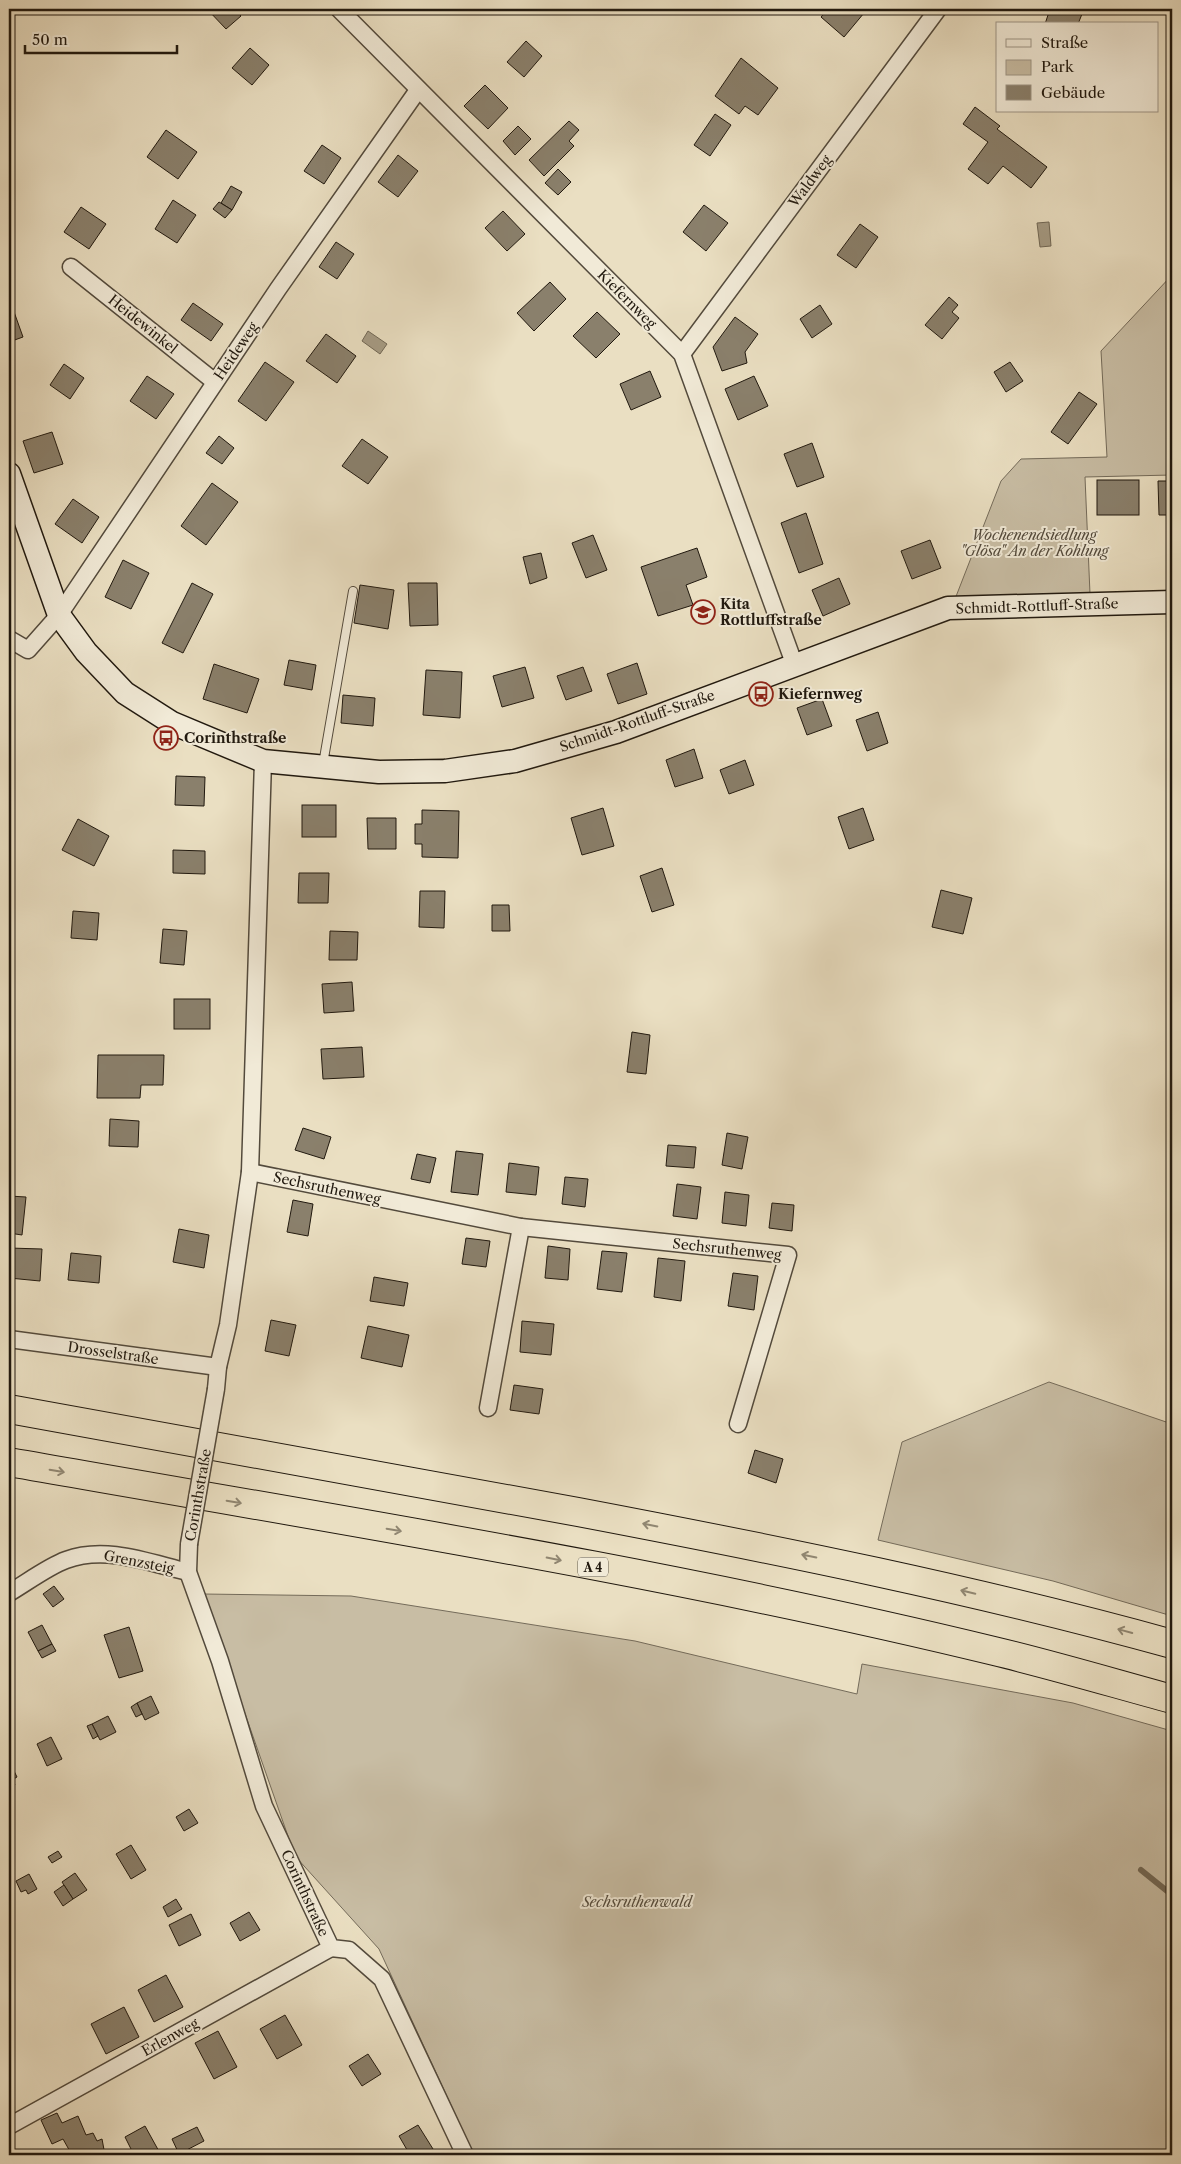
<svg xmlns="http://www.w3.org/2000/svg" width="1181" height="2164" font-family="'Libre Caslon Text',serif">
  <style>
    .green { fill: #c8bda4; stroke: #746b5a }
    .water { fill: #a69c85; stroke: #716856 }
    .lines { fill: none; stroke-linecap: round; stroke-linejoin: round }
    .stream { stroke: #716856; stroke-width: 6 }
    .building { fill: #8a806c; stroke: #21190f }
    .lane-casing { stroke: #534a3c; stroke-width: 10 }
    .street-casing { stroke: #534a3c; stroke-width: 19 }
    .secondary-casing { stroke: #21190f; stroke-width: 25 }
    .highway-casing { stroke: #21190f; stroke-width: 30 }
    .lane { stroke: #f1ead7; stroke-width: 8 }
    .street { stroke: #f1ead7; stroke-width: 16 }
    .secondary { stroke: #f1ead7; stroke-width: 22 }
    .highway { stroke: #eadfc2; stroke-width: 28 }
    .street-bridge-casing { stroke: #534a3c; stroke-width: 19; stroke-linecap: butt }
    .street-bridge { stroke: #f1ead7; stroke-width: 16 }
    .oneway { stroke: #908671 }
    .labels { text-anchor: middle; dominant-baseline: central; stroke-width: 4; stroke-linejoin: round; paint-order: stroke }
    .shield { fill: #f1ead7; stroke: #5f584b; stroke-width: 1 }
    .shield-label { font-size: 12px; font-weight: bold; fill: #21190f }
    .street-label { font-size: 14px; fill: #21190f; stroke: #f1ead7 }
    .park-label { font-size: 14px; font-style: italic; fill: #534a3c; stroke: #f1ead7 }
    .poi-label { font-size: 14px; font-weight: bold; fill: #21190f; stroke: #f1ead7; text-anchor: start }
  </style>
  <rect width="100%" height="100%" fill="#eadfc2"/>
  <filter id="stains"><feTurbulence type="fractalNoise" baseFrequency=".004" numOctaves="4"/><feColorMatrix values="0 0 0 0 .2 0 0 0 0 .09 0 0 0 0 .02 0 0 0 .5 -.17"/></filter>
  <radialGradient id="worn" r=".72"><stop offset=".6" stop-color="#630" stop-opacity="0"/><stop offset="1" stop-color="#630" stop-opacity=".3"/></radialGradient>
  <!-- green -->
  <g class="green">
    <path d="M1172 275V475L1085 477 1090 594 955 599 1001 481 1021 459 1107 457 1101 351Z"/>
    <path d="M1049 1382 1172 1424V1616L1053 1581 878 1540 902 1442Z"/>
    <path d="M203 1594 351 1596 635 1641 857 1694 862 1664 1073 1703 1172 1731V2155H474L379 1949 295 1856Z"/>
  </g>
  <!-- water -->
  <g class="water">
    <path d="M1049 222 1051 246 1040 247 1037 223Z"/>
    <path d="M368 331 387 344 380 354 362 341Z"/>
  </g>
  <g class="lines">
    <!-- stream -->
    <path class="stream" d="M1141 1870 1172 1895"/>
  </g>
  <!-- building -->
  <g class="building">
    <path d="M207 9H235L241 16 226 29Z"/>
    <path d="M828 9H860L864 13 844 37 821 17Z"/>
    <path d="M1050 9H1084L1078 24H1045Z"/>
    <path d="M526 41 542 56 524 77 507 62Z"/>
    <path d="M250 48 269 65 252 85 232 68Z"/>
    <path d="M741 58 778 88 758 115 745 106 739 114 715 96Z"/>
    <path d="M485 85 508 108 488 129 464 106Z"/>
    <path d="M975 107 1000 126 997 129 1047 167 1031 188 1003 166 988 184 968 169 988 142 963 124Z"/>
    <path d="M715 114 731 125 710 156 694 145Z"/>
    <path d="M569 121 579 130 569 141 574 146 544 176 529 160Z"/>
    <path d="M518 126 531 139 515 155 503 141Z"/>
    <path d="M166 130 197 152 178 179 147 157Z"/>
    <path d="M322 145 341 158 324 184 304 171Z"/>
    <path d="M398 155 418 171 398 197 378 182Z"/>
    <path d="M558 169 571 182 558 195 545 183Z"/>
    <path d="M231 186 242 192 232 210 221 203Z"/>
    <path d="M173 200 196 215 177 243 155 229Z"/>
    <path d="M219 202 232 210 225 218 213 209Z"/>
    <path d="M704 205 728 223 706 251 683 232Z"/>
    <path d="M81 207 106 224 89 249 64 232Z"/>
    <path d="M503 211 525 234 507 251 485 228Z"/>
    <path d="M860 224 878 237 856 268 837 255Z"/>
    <path d="M336 242 354 254 337 279 319 267Z"/>
    <path d="M550 282 566 299 534 331 517 313Z"/>
    <path d="M949 297 958 305 952 312 959 318 942 339 925 325Z"/>
    <path d="M193 303 223 324 211 341 181 320Z"/>
    <path d="M820 305 832 324 812 338 800 319Z"/>
    <path d="M13 309 23 337 9 342V310Z"/>
    <path d="M597 312 620 334 596 358 573 336Z"/>
    <path d="M735 317 758 334 745 352 747 363 722 371 713 347Z"/>
    <path d="M326 334 356 356 337 383 306 361Z"/>
    <path d="M265 362 294 382 266 421 238 401Z"/>
    <path d="M1010 362 1023 381 1006 392 994 372Z"/>
    <path d="M64 364 84 378 70 399 50 385Z"/>
    <path d="M650 371 661 397 631 410 620 384Z"/>
    <path d="M147 376 174 394 156 419 130 401Z"/>
    <path d="M754 376 768 406 738 420 725 389Z"/>
    <path d="M1079 392 1097 404 1068 444 1051 432Z"/>
    <path d="M52 432 63 464 34 473 23 441Z"/>
    <path d="M219 436 234 448 222 464 206 453Z"/>
    <path d="M362 439 388 457 368 484 342 466Z"/>
    <path d="M812 443 824 477 797 487 784 454Z"/>
    <rect x="1097" y="480" width="42" height="35"/>
    <path d="M1158 481H1172V515H1159Z"/>
    <path d="M212 483 238 502 206 545 181 526Z"/>
    <path d="M73 499 99 517 82 543 55 524Z"/>
    <path d="M806 513 823 564 799 573 781 523Z"/>
    <path d="M593 535 607 570 586 578 572 543Z"/>
    <path d="M930 540 941 568 912 579 901 551Z"/>
    <path d="M697 548 707 577 686 585 693 605 658 616 641 567Z"/>
    <path d="M541 553 547 578 530 584 523 557Z"/>
    <path d="M123 560 149 573 131 609 105 597Z"/>
    <path d="M839 578 850 604 823 616 812 590Z"/>
    <path d="M192 583 213 594 183 653 162 643Z"/>
    <path d="M408 583H437L438 625 410 626Z"/>
    <path d="M360 585 394 590 388 629 354 623Z"/>
    <path d="M289 660 316 665 312 690 284 685Z"/>
    <path d="M637 663 647 694 618 704 607 674Z"/>
    <path d="M214 664 259 679 247 713 203 699Z"/>
    <path d="M525 667 534 698 502 707 493 676Z"/>
    <path d="M583 667 592 691 566 700 557 676Z"/>
    <path d="M426 670 462 672 460 718 423 715Z"/>
    <path d="M343 695 375 698 373 726 341 723Z"/>
    <path d="M822 699 832 726 807 735 797 708Z"/>
    <path d="M878 712 888 743 867 751 856 720Z"/>
    <path d="M694 749 703 778 675 787 666 760Z"/>
    <path d="M745 760 754 785 729 794 720 770Z"/>
    <path d="M176 776 205 777 204 806 175 805Z"/>
    <rect x="302" y="805" width="34" height="32"/>
    <path d="M603 808 614 846 582 855 571 818Z"/>
    <path d="M863 808 874 840 849 849 838 817Z"/>
    <path d="M422 810 459 811 458 858 422 857V844H415V824H422Z"/>
    <path d="M367 818H396V849H368Z"/>
    <path d="M78 819 109 836 94 866 62 850Z"/>
    <path d="M173 850 205 851V874L173 873Z"/>
    <path d="M662 868 674 905 652 912 640 876Z"/>
    <path d="M299 873H329L328 903H298Z"/>
    <path d="M941 890 972 898 963 934 932 927Z"/>
    <path d="M420 891H445L444 928 419 927Z"/>
    <path d="M492 905H509L510 931H492Z"/>
    <path d="M73 911 99 913 97 940 71 938Z"/>
    <path d="M163 929 187 931 184 965 160 963Z"/>
    <path d="M330 931 358 932 357 960H329Z"/>
    <path d="M352 982 354 1011 324 1013 322 984Z"/>
    <rect x="174" y="999" width="36" height="30"/>
    <path d="M632 1032 650 1035 646 1074 627 1072Z"/>
    <path d="M362 1047 364 1077 323 1079 321 1049Z"/>
    <path d="M98 1055H164L163 1085H141L140 1098H97Z"/>
    <path d="M110 1119 139 1121 138 1147 109 1146Z"/>
    <path d="M303 1128 331 1137 324 1159 295 1150Z"/>
    <path d="M727 1133 748 1137 742 1169 722 1165Z"/>
    <path d="M668 1145 696 1147 694 1168 666 1166Z"/>
    <path d="M456 1151 483 1154 478 1195 451 1192Z"/>
    <path d="M417 1154 436 1158 430 1183 411 1179Z"/>
    <path d="M509 1163 539 1167 536 1195 506 1192Z"/>
    <path d="M565 1177 588 1179 585 1207 562 1204Z"/>
    <path d="M677 1184 701 1187 697 1219 673 1216Z"/>
    <path d="M725 1192 749 1195 746 1226 722 1223Z"/>
    <path d="M9 1196 26 1197 22 1235 9 1233Z"/>
    <path d="M293 1200 313 1204 308 1236 287 1232Z"/>
    <path d="M772 1203 794 1205 792 1231 769 1228Z"/>
    <path d="M179 1229 209 1235 204 1268 173 1262Z"/>
    <path d="M466 1238 490 1241 486 1267 462 1264Z"/>
    <path d="M548 1246 570 1249 568 1280 545 1278Z"/>
    <path d="M9 1248 42 1249 40 1281 9 1278Z"/>
    <path d="M602 1251 627 1253 622 1292 597 1289Z"/>
    <path d="M71 1253 101 1256 99 1283 68 1280Z"/>
    <path d="M658 1258 685 1261 681 1301 654 1297Z"/>
    <path d="M733 1273 758 1276 754 1310 728 1306Z"/>
    <path d="M374 1277 408 1283 404 1306 370 1301Z"/>
    <path d="M271 1320 296 1325 289 1356 265 1351Z"/>
    <path d="M522 1321 554 1324 551 1355 520 1352Z"/>
    <path d="M368 1326 409 1335 402 1367 361 1358Z"/>
    <path d="M514 1385 543 1389 539 1414 510 1410Z"/>
    <path d="M755 1450 783 1459 776 1483 748 1473Z"/>
    <path d="M54 1586 64 1599 53 1607 43 1594Z"/>
    <path d="M42 1625 52 1644 38 1651 28 1632Z"/>
    <path d="M129 1627 143 1671 119 1678 104 1635Z"/>
    <path d="M52 1644 56 1651 42 1658 38 1651Z"/>
    <path d="M151 1696 159 1713 145 1720 137 1703Z"/>
    <path d="M137 1703 142 1714 136 1717 131 1707Z"/>
    <path d="M108 1716 116 1732 100 1740 92 1724Z"/>
    <path d="M92 1724 98 1736 93 1739 87 1726Z"/>
    <path d="M51 1737 62 1759 47 1766 37 1744Z"/>
    <path d="M12 1767 17 1777 12 1780 15 1785 9 1788V1769Z"/>
    <path d="M189 1809 198 1823 184 1831 176 1817Z"/>
    <path d="M131 1845 146 1870 131 1879 116 1854Z"/>
    <path d="M58 1851 62 1857 52 1863 48 1857Z"/>
    <path d="M75 1873 87 1890 73 1899 62 1882Z"/>
    <path d="M29 1874 37 1889 28 1894 26 1890 21 1892 16 1881Z"/>
    <path d="M64 1885 73 1899 63 1906 54 1892Z"/>
    <path d="M176 1899 182 1909 168 1917 163 1907Z"/>
    <path d="M249 1912 260 1930 240 1941 230 1923Z"/>
    <path d="M191 1914 201 1935 179 1946 169 1925Z"/>
    <path d="M166 1975 183 2007 154 2022 138 1990Z"/>
    <path d="M124 2007 139 2037 106 2054 91 2024Z"/>
    <path d="M285 2015 302 2045 277 2059 260 2029Z"/>
    <path d="M218 2031 237 2067 214 2079 195 2043Z"/>
    <path d="M368 2054 381 2074 362 2086 349 2066Z"/>
    <path d="M57 2113 62 2123 78 2116 86 2135 93 2133 97 2141 102 2139 105 2155H72L63 2139 52 2144 41 2120Z"/>
    <path d="M418 2125 433 2149 422 2155H410L399 2136Z"/>
    <path d="M145 2126 161 2155H134L125 2137Z"/>
    <path d="M197 2127 204 2141 179 2154 172 2139Z"/>
  </g>
  <g class="lines">
    <!-- lane casing -->
    <g class="lane-casing">
      <path id="lane" d="M323 764 353 591"/>
    </g>
    <!-- street casing -->
    <g class="street-casing">
      <g id="street">
        <path d="M339 9 682 354 795 666"/>
        <path d="M71 267 215 382"/>
        <path d="M682 354 938 9"/>
        <path d="M9 639 28 650 59 615 278 289 418 90"/>
        <path d="M250 1172 521 1227 788 1255 738 1424"/>
        <path d="M9 1339 218 1367"/>
        <path d="M216 1389 218 1367 228 1325 250 1172 263 761"/>
        <path d="M488 1408 521 1227"/>
        <path d="M189 1544 188 1572 220 1661 264 1806 331 1948 349 1950 382 1979 465 2155"/>
        <path d="M9 1593C26 1583 49 1566 66 1560 106 1545 150 1563 188 1572"/>
        <path d="M9 2126 331 1948"/>
      </g>
    </g>
    <!-- secondary casing -->
    <g class="secondary-casing">
      <path id="secondary" d="M9 474 59 615 86 652 125 693 172 723 263 761 379 772 445 771 515 761 616 732 948 608 1172 602"/>
    </g>
    <!-- highway casing -->
    <g class="highway-casing">
      <g id="highway">
        <path d="M9 1409C199 1443 389 1476 578 1512 778 1550 977 1590 1172 1644"/>
        <path d="M9 1462C338 1520 669 1572 994 1651 1053 1665 1113 1683 1172 1699"/>
      </g>
    </g>
    <!-- lane -->
    <use href="#lane" class="lane"/>
    <!-- street -->
    <use href="#street" class="street"/>
    <!-- secondary -->
    <use href="#secondary" class="secondary"/>
    <!-- highway -->
    <use href="#highway" class="highway"/>
    <!-- street-bridge casing -->
    <g class="street-bridge-casing">
      <path id="street-bridge" d="M189 1544 216 1389"/>
    </g>
    <!-- street-bridge -->
    <use href="#street-bridge" class="street-bridge"/>
  </g>
  <!-- one-way arrows -->
  <defs><path id="oneway-shaft" d="M-6 0H5M1.5-3L5.5 0L1.5 3" fill="none" stroke-width="1.6" stroke-linecap="round" stroke-linejoin="round" transform="scale(1.25)"/></defs>
  <g class="oneway">
    <use href="#oneway-shaft" transform="translate(57 1471) rotate(10)"/>
    <use href="#oneway-shaft" transform="translate(234 1502) rotate(10)"/>
    <use href="#oneway-shaft" transform="translate(650 1525) rotate(-169)"/>
    <use href="#oneway-shaft" transform="translate(394 1530) rotate(10)"/>
    <use href="#oneway-shaft" transform="translate(809 1556) rotate(-168)"/>
    <use href="#oneway-shaft" transform="translate(554 1559) rotate(11)"/>
    <use href="#oneway-shaft" transform="translate(968 1592) rotate(-167)"/>
    <use href="#oneway-shaft" transform="translate(1125 1631) rotate(-165)"/>
  </g>
  <!-- icons -->
  <defs>
    <g id="school-ring" transform="scale(1.25)"><circle r="9.5" fill="#f1ead7" stroke="#8f2418" stroke-width="1.5"/><path d="M0-5L7-2L0 1L-7-2ZM-4 1L0 2.5L4 1V4Q0 6-4 4Z" fill="#8f2418"/></g>
    <g id="bus-ring" transform="scale(1.25)"><circle r="9.5" fill="#f1ead7" stroke="#8f2418" stroke-width="1.5"/><path d="M-5-6H5V4H4V6H2V4H-2V6H-4V4H-5ZM-3.5-4V0h7V-4ZM-3.5 1.2v1.5H-2V1.2ZM2 1.2v1.5H3.5V1.2Z" fill="#8f2418"/></g>
  </defs>
  <g fill-rule="evenodd">
    <use href="#school-ring" x="703" y="612"/>
    <use href="#bus-ring" x="761" y="694"/>
    <use href="#bus-ring" x="166" y="738"/>
  </g>
  <g class="labels">
    <!-- shield labels -->
    <rect class="shield" x="578" y="1557.5" width="30" height="19" rx="4"/>
    <g class="shield-label">
      <text x="593" y="1567">A 4</text>
    </g>
    <!-- street labels -->
    <g class="street-label">
      <text transform="translate(810 181) rotate(-53)">Waldweg</text>
      <text transform="translate(627 299) rotate(45)">Kiefernweg</text>
      <text transform="translate(143 324) rotate(39)">Heidewinkel</text>
      <text transform="translate(236 351) rotate(-56)">Heideweg</text>
      <text transform="translate(1037 606) rotate(-2)">Schmidt-Rottluff-Straße</text>
      <text transform="translate(637 721) rotate(-19)">Schmidt-Rottluff-Straße</text>
      <text transform="translate(327 1188) rotate(12)">Sechsruthenweg</text>
      <text transform="translate(727 1249) rotate(6)">Sechsruthenweg</text>
      <text transform="translate(113 1353) rotate(8)">Drosselstraße</text>
      <text transform="translate(198 1495) rotate(-80)">Corinthstraße</text>
      <text transform="translate(139 1562) rotate(11)">Grenzsteig</text>
      <text transform="translate(305 1893) rotate(65)">Corinthstraße</text>
      <text transform="translate(170 2037) rotate(-29)">Erlenweg</text>
    </g>
    <!-- park labels -->
    <g class="park-label">
      <text x="1034" y="535">Wochenendsiedlung<tspan x="1034" dy="16">"Glösa" An der Kohlung</tspan></text>
      <text x="637" y="1902">Sechsruthenwald</text>
    </g>
    <!-- poi labels -->
    <g class="poi-label">
      <text x="720" y="604">Kita<tspan x="720" dy="16">Rottluffstraße</tspan></text>
      <text x="778" y="694">Kiefernweg</text>
      <text x="184" y="738">Corinthstraße</text>
    </g>
  </g>
  <!-- margin -->
  <rect width="1181" height="2164" fill="none" stroke="#eadfc2" stroke-width="30"/>
  <rect x="10" y="10" width="1161" height="2144" fill="none" stroke="#21190f" stroke-width="2.5"/>
  <rect x="15" y="15" width="1151" height="2134" fill="none" stroke="#21190f"/>
  <!-- legend -->
  <rect x="996" y="22" width="162" height="90" fill="#f1ead7" stroke="#9e9687"/>
  <rect x="1006" y="39" width="25" height="8" fill="#f1ead7" stroke="#9e9687"/>
  <text x="1041" y="48" font-size="15" fill="#21190f">Straße</text>
  <rect x="1006" y="60" width="25" height="15" fill="#c8bda4" stroke="#9e9687"/>
  <text x="1041" y="72" font-size="15" fill="#21190f">Park</text>
  <rect x="1006" y="85" width="25" height="15" fill="#8a806c" stroke="#9e9687"/>
  <text x="1041" y="98" font-size="15" fill="#21190f">Gebäude</text>
  <!-- scale -->
  <path d="M25 45v8h152v-8" fill="none" stroke="#21190f" stroke-width="2.5"/>
  <text x="32" y="45" font-size="15" fill="#21190f" stroke="#f1ead7" stroke-width="4" paint-order="stroke">50 m</text>
  <rect width="100%" height="100%" filter="url(#stains)"/>
  <rect width="100%" height="100%" fill="url(#worn)"/>
</svg>
